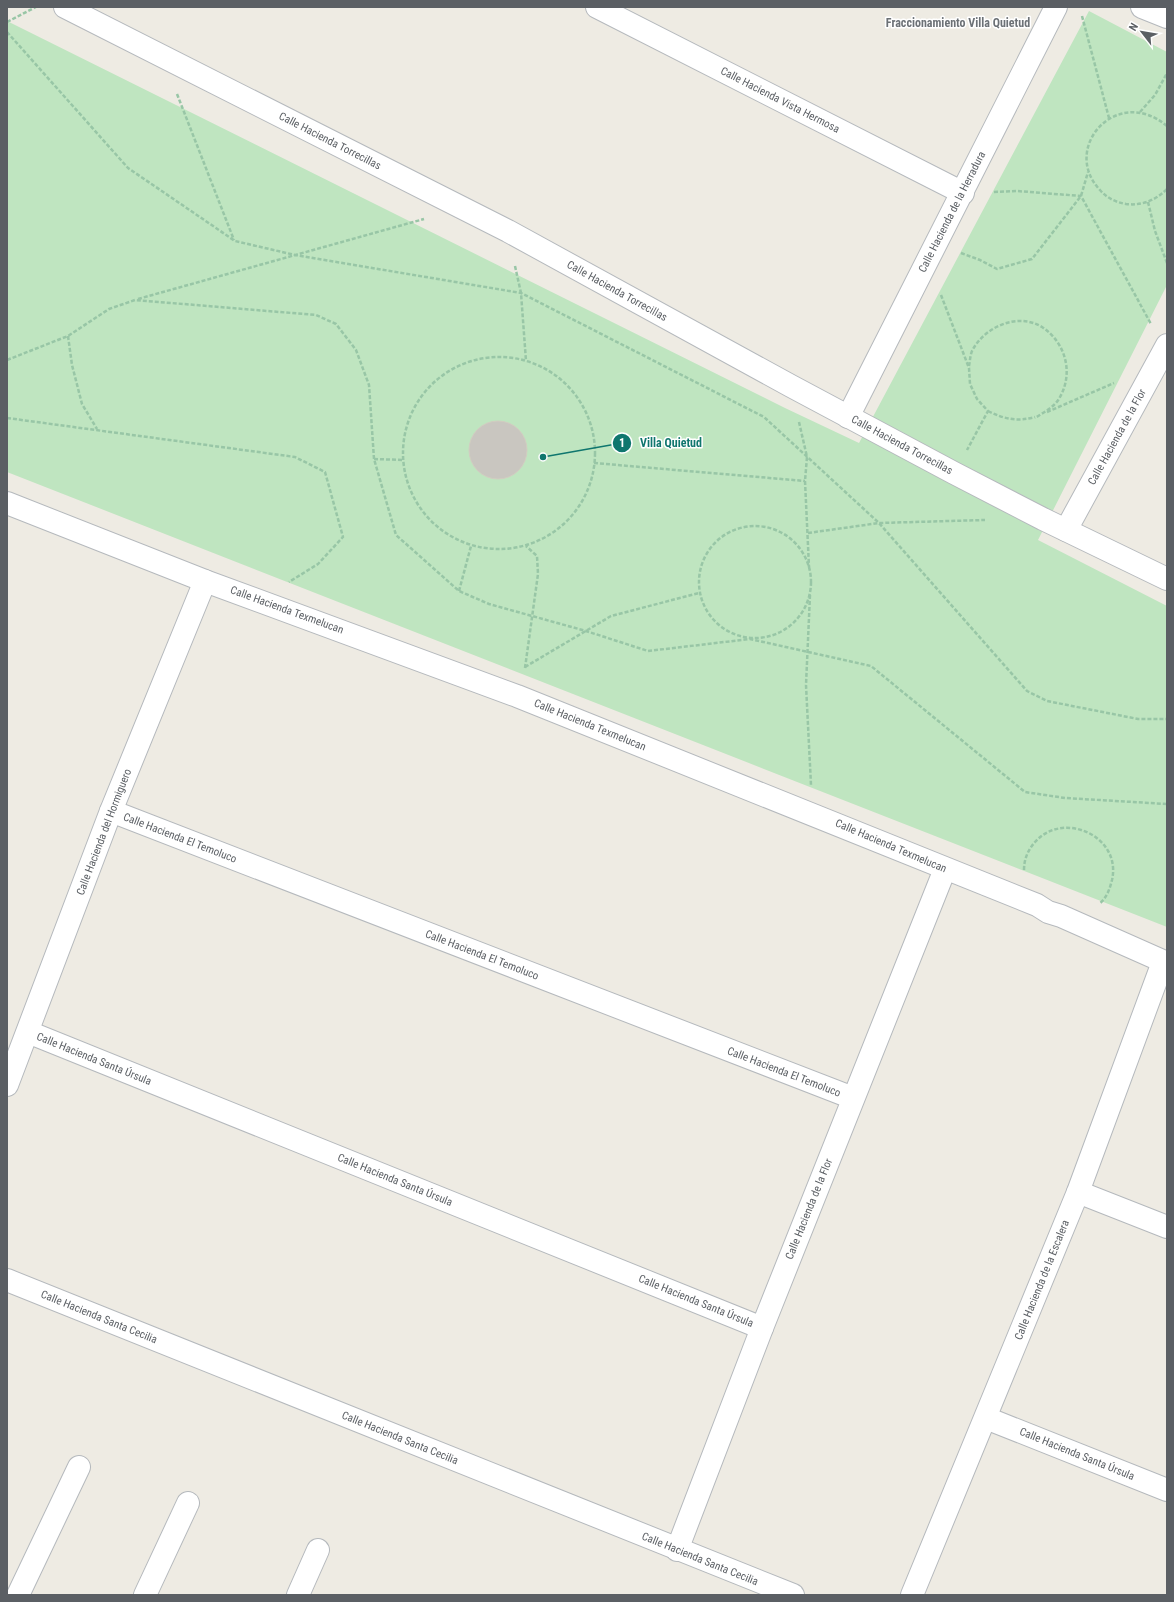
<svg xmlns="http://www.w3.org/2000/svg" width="1174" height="1602" font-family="'Roboto Condensed',sans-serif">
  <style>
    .green { fill: #bfe5c0 }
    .building { fill: #c9c6c0; stroke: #d2cdc1 }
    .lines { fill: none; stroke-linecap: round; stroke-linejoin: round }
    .street-casing { stroke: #b5b9bd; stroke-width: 24 }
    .path { stroke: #98c6a6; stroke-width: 2.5; stroke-dasharray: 4 2; stroke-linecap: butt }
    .street { stroke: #fff; stroke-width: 22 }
    .labels { text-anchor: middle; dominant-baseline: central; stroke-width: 3; stroke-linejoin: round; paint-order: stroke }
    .street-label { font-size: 11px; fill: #5b5f64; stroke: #fff }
    .neighbourhood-label { font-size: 12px; font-weight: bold; fill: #6c7176; stroke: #fff }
    .leader { fill: none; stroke: #0f766e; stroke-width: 1.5 }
    .callout-dot { fill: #0f766e; stroke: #fff; stroke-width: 1.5 }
    .mark-label { font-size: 12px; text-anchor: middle; font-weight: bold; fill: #fff }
    .callout-label { font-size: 12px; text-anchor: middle; font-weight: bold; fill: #0f766e; stroke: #fff; stroke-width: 3; stroke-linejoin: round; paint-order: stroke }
  </style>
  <rect width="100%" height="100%" fill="#eeebe3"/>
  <!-- green -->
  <path class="green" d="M1089 11 1167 52V285L1038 540 1167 606V927L7 472V21L785 408 859 443Z"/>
  <!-- building -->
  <circle class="building" cx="498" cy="450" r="29"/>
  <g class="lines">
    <!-- street casing -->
    <g class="street-casing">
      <g id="street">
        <path d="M65 7 508 231 791 386 954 473 1043 519 1167 579"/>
        <path d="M597 7 963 193"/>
        <path d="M1142 7 1167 17"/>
        <path d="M848 417 1056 7"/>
        <path d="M7 503 205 581 517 696 1037 905 1048 912 1061 916 1167 963"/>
        <path d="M1066 530 1167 345"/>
        <path d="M111 811 853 1098"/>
        <path d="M28 1032 762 1328"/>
        <path d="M7 1085 111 811 205 581"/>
        <path d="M1078 1192 1167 1227"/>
        <path d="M7 1280 793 1595"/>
        <path d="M986 1418 1167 1490"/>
        <path d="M677 1550 762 1328 945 869"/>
        <path d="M18 1595 79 1467"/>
        <path d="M145 1595 188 1503"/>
        <path d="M298 1595 318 1550"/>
        <path d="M912 1595 1078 1192 1163 962"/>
      </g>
    </g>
    <!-- path -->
    <g class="path">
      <path d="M1082 16 1109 118"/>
      <path d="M7 22 36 7"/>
      <path d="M7 32 128 168 235 241 295 255 521 293 764 417 879 523 1027 691 1047 701 1138 719H1167"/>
      <path d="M177 94 234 240"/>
      <path d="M1140 112 1155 95 1167 73"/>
      <path d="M1167 126C1117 84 1060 148 1100 190 1107 198 1115 202 1126 204 1142 206 1156 200 1167 189"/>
      <path d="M994 192 1017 191 1081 196 1151 324"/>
      <path d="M1148 202 1155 231 1167 263"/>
      <path d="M961 253 980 260 997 269 1032 259 1081 196 1088 172"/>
      <path d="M515 266 521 293 526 361"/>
      <path d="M941 295 969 368 970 384 977 399 988 411 967 450"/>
      <path d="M138 299 424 219"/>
      <path d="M68 336 72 365 82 404 97 429"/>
      <circle cx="499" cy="453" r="96"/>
      <path d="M7 360 68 336 109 309 135 300 316 315 336 324 356 350 369 385 374 459 396 535 459 591 489 604 586 631 648 651 750 639 871 666 1025 792 1065 798 1167 804"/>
      <path d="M969 366C970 361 970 356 972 351 984 327 1018 312 1042 327 1065 342 1074 372 1060 397 1055 407 1044 412 1035 418"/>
      <path d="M988 411C1004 419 1017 422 1035 417"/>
      <path d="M1047 412 1114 383"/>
      <path d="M7 418 295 457 325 472 343 537 318 564 289 582"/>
      <path d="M799 422 807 457 805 481 809 567"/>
      <path d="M374 459 403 460"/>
      <path d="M594 463 805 481"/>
      <circle cx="755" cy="582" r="56"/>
      <path d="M808 533 879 523 985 520"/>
      <path d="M459 591 471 546"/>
      <path d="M810 595 806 685 811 785"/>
      <path d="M525 667 611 616 699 593"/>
      <path d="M525 668 538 574 537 556 526 546"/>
      <path d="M1024 870C1024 859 1028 850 1035 842 1063 810 1122 836 1112 880 1110 888 1107 898 1099 904"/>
    </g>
    <!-- street -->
    <use href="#street" class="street"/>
  </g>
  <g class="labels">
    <!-- street labels -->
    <g class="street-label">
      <text transform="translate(780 100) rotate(27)">Calle Hacienda Vista Hermosa</text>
      <text transform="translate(330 141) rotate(27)">Calle Hacienda Torrecillas</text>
      <text transform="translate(952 212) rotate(-63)">Calle Hacienda de la Herradura</text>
      <text transform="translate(617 291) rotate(29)">Calle Hacienda Torrecillas</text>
      <text transform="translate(1117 437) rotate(-61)">Calle Hacienda de la Flor</text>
      <text transform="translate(902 445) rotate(28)">Calle Hacienda Torrecillas</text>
      <text transform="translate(287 610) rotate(20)">Calle Hacienda Texmelucan</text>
      <text transform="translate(590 725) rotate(22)">Calle Hacienda Texmelucan</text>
      <text transform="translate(104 832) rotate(-69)">Calle Hacienda del Hormiguero</text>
      <text transform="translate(180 838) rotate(21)">Calle Hacienda El Temoluco</text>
      <text transform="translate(891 846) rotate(23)">Calle Hacienda Texmelucan</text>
      <text transform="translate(482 955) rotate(21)">Calle Hacienda El Temoluco</text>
      <text transform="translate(94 1059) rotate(22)">Calle Hacienda Santa Úrsula</text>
      <text transform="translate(784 1072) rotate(21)">Calle Hacienda El Temoluco</text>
      <text transform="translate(395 1180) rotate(22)">Calle Hacienda Santa Úrsula</text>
      <text transform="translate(809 1209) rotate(-68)">Calle Hacienda de la Flor</text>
      <text transform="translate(1042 1280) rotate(-68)">Calle Hacienda de la Escalera</text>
      <text transform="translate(696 1301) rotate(22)">Calle Hacienda Santa Úrsula</text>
      <text transform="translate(99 1317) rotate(22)">Calle Hacienda Santa Cecilia</text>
      <text transform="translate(400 1438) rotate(22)">Calle Hacienda Santa Cecilia</text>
      <text transform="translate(1077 1454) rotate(22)">Calle Hacienda Santa Úrsula</text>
      <text transform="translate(700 1559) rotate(22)">Calle Hacienda Santa Cecilia</text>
    </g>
    <!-- neighbourhood labels -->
    <g class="neighbourhood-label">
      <text x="958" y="23">Fraccionamiento Villa Quietud</text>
    </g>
  </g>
  <!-- callouts -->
  <path class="leader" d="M543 457L622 443"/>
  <g class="callout-dot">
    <circle cx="543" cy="457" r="4"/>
    <circle cx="622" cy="443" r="10"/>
  </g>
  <g class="mark-label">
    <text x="622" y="447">1</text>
  </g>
  <g class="callout-label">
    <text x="671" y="447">Villa Quietud</text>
  </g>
  <!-- border -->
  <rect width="1174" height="1602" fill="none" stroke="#5b5f64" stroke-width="16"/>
  <!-- north arrow -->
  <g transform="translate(1142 32) rotate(301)" stroke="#ffffff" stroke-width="3" paint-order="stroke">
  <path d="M0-3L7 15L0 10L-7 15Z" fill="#5b5f64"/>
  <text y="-6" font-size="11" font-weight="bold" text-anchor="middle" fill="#5b5f64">N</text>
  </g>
</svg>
